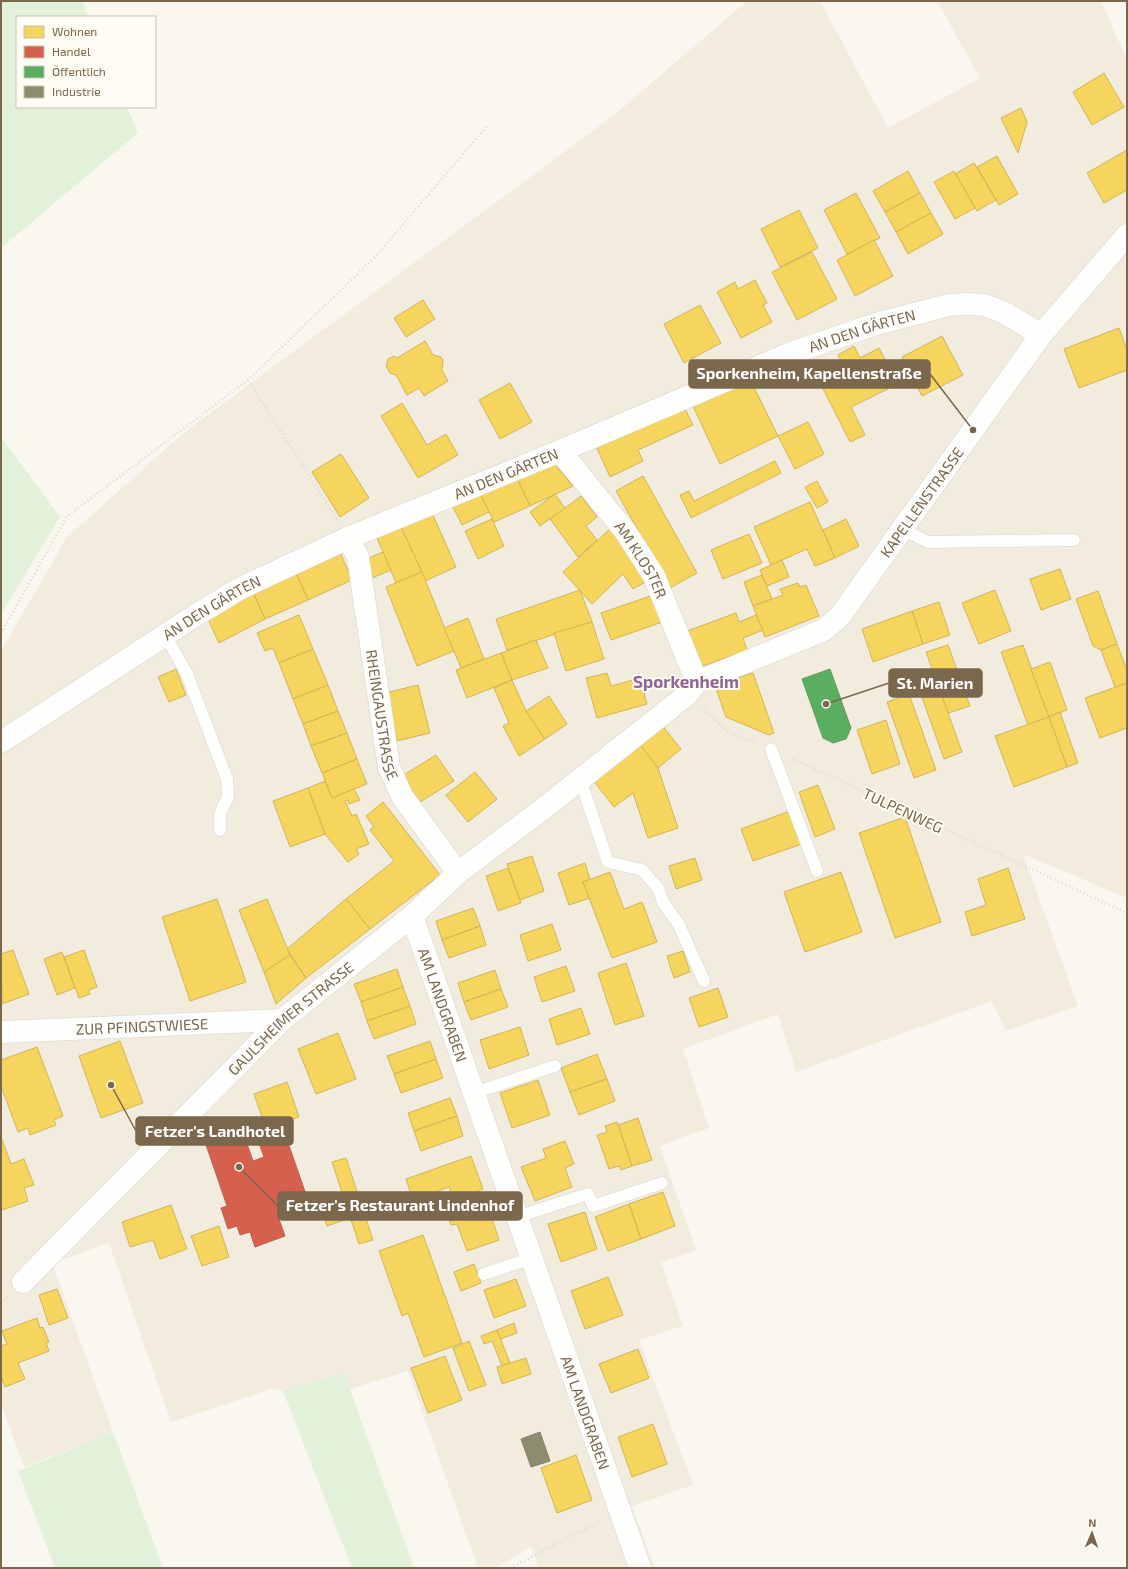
<svg xmlns="http://www.w3.org/2000/svg" width="1128" height="1569" font-family="'Exo 2',sans-serif">
  <style>
    .residential { fill: #f2ecde }
    .green { fill: #e2f2da }
    .homes { fill: #f6d55c; stroke: #d1b457 }
    .shops { fill: #d6604d; stroke: #bb624d }
    .public { fill: #5aae61; stroke: #64995b }
    .industry { fill: #8c8c6e; stroke: #878164 }
    .lines { fill: none; stroke-linecap: round; stroke-linejoin: round }
    .lane-casing { stroke: #d7d3cb; stroke-width: 13 }
    .street-casing { stroke: #d7d3cb; stroke-width: 23 }
    .path { stroke: #dcd7d0; stroke-width: 2.5; stroke-dasharray: 1 3; stroke-linecap: butt }
    .lane { stroke: #fefefd; stroke-width: 12 }
    .street { stroke: #fefefd; stroke-width: 22 }
    .labels { text-anchor: middle; dominant-baseline: central; stroke-width: 4; stroke-linejoin: round; paint-order: stroke }
    .street-label { font-size: 15px; fill: #7b674c; stroke: #fffdf3 }
    .quarter-label { font-size: 17px; font-weight: bold; fill: #8f6596; stroke: #fffdf3 }
    .leader { fill: none; stroke: #7b674c; stroke-width: 1.5 }
    .callout-dot { fill: #7b674c; stroke: #fffdf3; stroke-width: 1.5 }
    .callout { fill: #7b674c; stroke: #7b674c; stroke-width: 1.5 }
    .callout-label { font-size: 16px; text-anchor: middle; font-weight: bold; fill: #fff }
  </style>
  <rect width="100%" height="100%" fill="#f9f7f0"/>
  <!-- residential -->
  <path class="residential" d="M747 1H820L888 128 980 78 937 1H1101L1127 60V898L1023 854 1078 1006 1006 1031 992 1001 796 1072 778 1014 683 1049 709 1128 660 1146 696 1250 661 1263 683 1326 639 1340 693 1485 632 1506 655 1568H539L531 1546 496 1568H478L408 1371 350 1389 344 1373 283 1391 272 1389 171 1422 109 1243 52 1263 113 1432 24 1467 1 1404V651L67 537 186 431 613 116Z"/>
  <!-- green -->
  <g class="green">
    <path d="M1 1H82L89 17H17V107H127L138 133 1 248Z"/>
    <path d="M1 437 60 517 1 614Z"/>
    <path d="M344 1373 350 1389 414 1568H352L283 1391Z"/>
    <path d="M113 1432 163 1568H55L18 1471Z"/>
  </g>
  <!-- homes -->
  <g class="homes">
    <path d="M1104 73 1124 107 1092 125 1073 92Z"/>
    <path d="M1021 108 1027 122 1018 153 1001 118Z"/>
    <path d="M1127 150V190L1104 203 1087 173Z"/>
    <path d="M997 156 1018 194 999 205 977 167Z"/>
    <path d="M974 163 996 200 977 211 955 174Z"/>
    <path d="M908 171 920 193 885 212 873 191Z"/>
    <path d="M954 171 975 208 955 219 934 182Z"/>
    <path d="M856 193 880 238 847 254 824 210Z"/>
    <path d="M920 193 931 213 896 232 885 212Z"/>
    <path d="M799 210 818 248 780 267 761 229Z"/>
    <path d="M931 213 943 234 908 254 896 232Z"/>
    <path d="M874 240 893 276 855 296 837 260Z"/>
    <path d="M812 252 837 299 797 320 772 272Z"/>
    <path d="M755 280 767 303 763 305 772 322 741 338 717 292 735 282 738 289Z"/>
    <path d="M423 300 435 319 406 337 394 318Z"/>
    <path d="M700 305 721 343 684 363 664 324Z"/>
    <path d="M1119 328 1127 350V370L1079 388 1064 349Z"/>
    <path d="M942 336 963 375 922 396 902 357Z"/>
    <path d="M425 341 433 355 441 357 443 361 442 370 448 381 424 396 419 388 407 395 396 375 390 373 386 366 388 359 394 356 397 358Z"/>
    <path d="M854 346 860 358 879 348 898 384 851 407 865 435 850 442 818 379 843 365 838 355Z"/>
    <path d="M749 377 778 436 720 464 692 404Z"/>
    <path d="M510 383 532 422 500 439 479 400Z"/>
    <path d="M402 403 427 445 446 434 458 455 418 478 381 416Z"/>
    <path d="M683 405 693 425 638 450 643 461 610 477 596 446Z"/>
    <path d="M808 422 824 454 795 469 778 436Z"/>
    <path d="M341 454 369 498 340 517 312 472Z"/>
    <path d="M552 461 573 486 530 506 516 476Z"/>
    <path d="M775 461 781 473 691 518 680 495 689 491 694 501Z"/>
    <path d="M516 476 530 506 494 522 480 493Z"/>
    <path d="M643 476 697 573 670 588 616 491Z"/>
    <path d="M817 481 828 502 817 508 805 487Z"/>
    <path d="M480 493 489 512 462 525 452 505Z"/>
    <path d="M555 494 565 508 540 526 530 512Z"/>
    <path d="M581 496 597 517 586 526 597 540 578 557 550 519Z"/>
    <path d="M810 502 835 558 815 566 807 549 771 565 754 527Z"/>
    <path d="M432 513 456 567 425 581 401 527Z"/>
    <path d="M492 519 504 546 478 559 465 531Z"/>
    <path d="M846 519 859 546 835 558 823 530Z"/>
    <path d="M401 527 422 572 396 583 377 538Z"/>
    <path d="M611 528 651 579 633 589 623 574 592 604 563 572Z"/>
    <path d="M749 534 762 563 723 579 711 550Z"/>
    <path d="M340 552 352 580 308 600 295 571Z"/>
    <path d="M383 552 391 570 372 578 364 560Z"/>
    <path d="M782 560 789 577 767 586 760 570Z"/>
    <path d="M1060 569 1071 599 1041 610 1030 579Z"/>
    <path d="M295 571 308 600 265 619 252 590Z"/>
    <path d="M422 572 454 651 417 666 386 587Z"/>
    <path d="M762 575 772 599 753 606 744 582Z"/>
    <path d="M798 583 800 587 806 585 819 616 765 637 753 606 783 595 780 589Z"/>
    <path d="M252 590 265 619 219 643 206 615Z"/>
    <path d="M580 590 592 622 507 650 496 619Z"/>
    <path d="M995 590 1011 631 979 644 962 603Z"/>
    <path d="M1098 591 1117 644 1101 650 1093 646 1076 599Z"/>
    <path d="M656 594 665 621 611 640 601 613Z"/>
    <path d="M939 602 950 635 923 644 912 611Z"/>
    <path d="M912 611 923 644 873 662 862 629Z"/>
    <path d="M736 613 739 622 756 615 763 630 743 638 747 650 700 667 687 631Z"/>
    <path d="M299 615 313 649 279 663 273 648 265 651 257 633Z"/>
    <path d="M468 618 484 659 461 668 444 628Z"/>
    <path d="M592 622 604 659 566 671 554 633Z"/>
    <path d="M536 640 548 668 512 680 501 653Z"/>
    <path d="M1117 644 1127 670V683L1115 687 1101 650Z"/>
    <path d="M948 645 970 706 948 713 926 652Z"/>
    <path d="M1023 645 1049 717 1028 725 1001 652Z"/>
    <path d="M313 649 328 685 293 699 279 663Z"/>
    <path d="M501 653 512 680 467 698 456 670Z"/>
    <path d="M1050 662 1067 710 1049 717 1031 669Z"/>
    <path d="M176 669 186 695 169 702 158 677Z"/>
    <path d="M607 673 611 686 640 678 647 704 597 718 586 678Z"/>
    <path d="M753 673 774 733 769 735 726 717 715 685Z"/>
    <path d="M512 680 526 711 545 739 519 756 503 726 509 723 494 688Z"/>
    <path d="M937 682 962 752 944 759 919 689Z"/>
    <path d="M1127 683V728L1100 738 1085 698Z"/>
    <path d="M328 685 338 711 303 724 293 699Z"/>
    <path d="M418 685 430 733 397 741 385 693Z"/>
    <path d="M909 694 936 770 914 778 887 702Z"/>
    <path d="M549 696 567 724 545 739 526 711Z"/>
    <path d="M338 711 347 733 311 746 303 724Z"/>
    <path d="M1060 712 1078 763 1067 767 1049 717Z"/>
    <path d="M1049 717 1067 767 1014 787 995 736Z"/>
    <path d="M886 720 900 764 872 774 857 730Z"/>
    <path d="M661 724 681 749 658 768 638 742Z"/>
    <path d="M347 733 357 759 322 773 311 746Z"/>
    <path d="M638 742 658 768 678 828 648 838 633 793 614 807 592 779Z"/>
    <path d="M436 755 454 781 420 802 402 776Z"/>
    <path d="M357 759 367 784 332 798 322 773Z"/>
    <path d="M475 772 497 799 468 822 446 795Z"/>
    <path d="M325 781 332 798 354 789 360 800 349 804 348 800 345 801 352 816 356 814 369 844 356 849 359 854 348 862 325 834 308 788Z"/>
    <path d="M818 785 835 829 815 837 799 792Z"/>
    <path d="M308 788 325 834 290 847 273 801Z"/>
    <path d="M383 802 440 875 370 929 346 899 394 861 370 830 374 827 366 816Z"/>
    <path d="M790 811 802 844 753 861 741 829Z"/>
    <path d="M905 817 941 922 895 938 859 833Z"/>
    <path d="M532 856 544 891 520 900 507 864Z"/>
    <path d="M695 858 702 880 676 889 669 866Z"/>
    <path d="M585 863 590 879 583 882 590 898 569 905 558 873Z"/>
    <path d="M508 868 521 903 498 911 486 876Z"/>
    <path d="M1008 868 1025 919 972 936 965 912 986 905 978 879Z"/>
    <path d="M610 872 624 909 642 902 657 942 612 958 583 882Z"/>
    <path d="M841 872 862 932 805 952 784 892Z"/>
    <path d="M217 899 246 982 190 1001 162 917Z"/>
    <path d="M267 899 290 955 264 972 239 910Z"/>
    <path d="M346 899 370 929 306 978 287 949Z"/>
    <path d="M473 908 480 926 442 940 436 921Z"/>
    <path d="M552 924 561 950 528 961 520 935Z"/>
    <path d="M480 926 486 945 449 958 442 940Z"/>
    <path d="M13 950 29 994 2 1004 1 954Z"/>
    <path d="M84 950 97 987 89 990 90 994 79 998 64 957Z"/>
    <path d="M683 951 690 972 674 978 667 956Z"/>
    <path d="M62 952 75 988 57 995 44 959Z"/>
    <path d="M290 955 306 978 276 1004 264 972Z"/>
    <path d="M626 963 644 1016 615 1025 598 973Z"/>
    <path d="M566 966 575 991 542 1002 534 977Z"/>
    <path d="M397 969 403 987 361 1002 354 984Z"/>
    <path d="M495 970 501 989 464 1002 458 983Z"/>
    <path d="M403 987 410 1006 367 1021 361 1002Z"/>
    <path d="M718 988 728 1017 699 1027 689 998Z"/>
    <path d="M501 989 508 1007 471 1020 464 1002Z"/>
    <path d="M410 1006 416 1024 374 1039 367 1021Z"/>
    <path d="M581 1008 590 1034 557 1045 549 1019Z"/>
    <path d="M520 1027 529 1055 489 1069 480 1040Z"/>
    <path d="M338 1033 356 1079 316 1094 298 1049Z"/>
    <path d="M120 1041 143 1103 101 1118 79 1056Z"/>
    <path d="M430 1041 436 1059 394 1074 387 1056Z"/>
    <path d="M37 1047 63 1116 54 1120 56 1125 30 1135 28 1128 18 1132 1 1086V1060Z"/>
    <path d="M597 1054 607 1079 570 1092 561 1068Z"/>
    <path d="M436 1059 443 1078 401 1093 394 1074Z"/>
    <path d="M607 1079 615 1101 579 1115 570 1092Z"/>
    <path d="M538 1080 550 1115 512 1128 500 1093Z"/>
    <path d="M287 1082 299 1117 266 1128 254 1094Z"/>
    <path d="M450 1098 457 1116 414 1131 408 1113Z"/>
    <path d="M457 1116 463 1136 421 1151 414 1131Z"/>
    <path d="M638 1118 652 1160 632 1166 618 1125Z"/>
    <path d="M617 1122 632 1166 621 1170 619 1166 609 1169 597 1135 607 1132 605 1126Z"/>
    <path d="M1 1137 11 1164 24 1159 34 1185 24 1188 28 1201 2 1210 1 1207Z"/>
    <path d="M565 1141 574 1164 565 1168 572 1187 535 1201 521 1167 546 1158 543 1149Z"/>
    <path d="M471 1156 483 1189 454 1200 449 1187 413 1200 406 1179Z"/>
    <path d="M346 1158 373 1240 359 1244 332 1162Z"/>
    <path d="M663 1192 675 1226 641 1239 629 1204Z"/>
    <path d="M343 1196 350 1218 327 1226 319 1203Z"/>
    <path d="M486 1200 499 1240 467 1251 457 1224 451 1225 447 1213Z"/>
    <path d="M629 1204 641 1239 608 1251 595 1217Z"/>
    <path d="M171 1205 187 1249 160 1259 153 1240 130 1247 122 1222Z"/>
    <path d="M585 1212 597 1249 561 1262 548 1224Z"/>
    <path d="M219 1226 229 1257 202 1266 191 1236Z"/>
    <path d="M423 1235 462 1343 424 1357 408 1313 402 1316 379 1251Z"/>
    <path d="M474 1264 481 1283 461 1291 454 1272Z"/>
    <path d="M608 1277 623 1315 585 1329 571 1291Z"/>
    <path d="M516 1279 526 1306 494 1318 484 1290Z"/>
    <path d="M57 1289 68 1318 49 1325 39 1295Z"/>
    <path d="M37 1318 40 1328 43 1327 49 1342 46 1343 49 1351 18 1363 25 1379 5 1387 1 1376V1346L7 1344 2 1331Z"/>
    <path d="M514 1323 517 1333 500 1339 497 1330Z"/>
    <path d="M497 1330 510 1363 502 1366 492 1341 484 1344 481 1336Z"/>
    <path d="M469 1341 486 1385 469 1391 453 1348Z"/>
    <path d="M638 1349 649 1378 611 1393 599 1364Z"/>
    <path d="M445 1356 462 1400 428 1413 411 1368Z"/>
    <path d="M526 1358 531 1374 502 1384 497 1367Z"/>
    <path d="M653 1424 667 1464 632 1477 618 1437Z"/>
    <path d="M576 1455 592 1500 557 1513 541 1468Z"/>
  </g>
  <!-- shops -->
  <path class="shops" d="M238 1128 242 1140 245 1138 253 1161 264 1157 259 1143 285 1134 310 1206 286 1213 288 1217 279 1219 285 1236 255 1247 250 1232 240 1235 237 1226 228 1229 221 1208 227 1206 204 1139Z"/>
  <!-- public -->
  <path class="public" d="M830 669 851 728 846 739 833 743 823 738 802 679Z"/>
  <!-- industry -->
  <path class="industry" d="M540 1432 550 1461 531 1467 521 1439Z"/>
  <g class="lines">
    <!-- lane casing -->
    <g class="lane-casing">
      <g id="lane">
        <path d="M902 529 928 542 1074 540"/>
        <path d="M165 635 187 674 227 779 228 796 220 814V830"/>
        <path d="M771 749 817 871"/>
        <path d="M580 779 608 862 642 870 658 888 663 902 679 925 704 981"/>
        <path d="M474 1093 555 1066"/>
        <path d="M517 1217 588 1194 593 1206 662 1183"/>
        <path d="M484 1274 532 1258"/>
      </g>
    </g>
    <!-- street casing -->
    <g class="street-casing">
      <g id="street">
        <path id="s1" d="M560 451 625 531 654 576 697 682"/>
        <path id="s2" d="M348 538 358 557 389 767 402 796 458 873"/>
        <path id="s3" d="M1 742 196 615 241 588 348 538 560 451 786 355 876 324 949 305 967 304 985 305 1005 313 1041 335"/>
        <path id="s4" d="M412 916 640 1568"/>
        <path id="s5" d="M1 1032 282 1020"/>
        <path id="s6" d="M23 1282 282 1020 412 916 458 873 539 812 688 694 697 682 824 630 840 616 1041 335 1127 235"/>
      </g>
    </g>
    <!-- path -->
    <g class="path">
      <path d="M248 380 337 519"/>
      <path d="M1 633 67 516 248 380 375 257 487 126"/>
      <path d="M704 709 728 732 756 742"/>
      <path d="M793 759 1127 913"/>
      <path d="M1 1303 8 1297"/>
      <path d="M510 1568 600 1521"/>
    </g>
    <!-- lane -->
    <use href="#lane" class="lane"/>
    <!-- street -->
    <use href="#street" class="street"/>
  </g>
  <g class="labels">
    <!-- street labels -->
    <g class="street-label">
      <text stroke="none"><textPath href="#s3" startOffset="958">AN DEN GÄRTEN</textPath></text>
      <text stroke="none"><textPath href="#s3" startOffset="574">AN DEN GÄRTEN</textPath></text>
      <text stroke="none"><textPath href="#s6" startOffset="1203">KAPELLENSTRASSE</textPath></text>
      <text stroke="none"><textPath href="#s1" startOffset="136">AM KLOSTER</textPath></text>
      <text stroke="none"><textPath href="#s3" startOffset="250">AN DEN GÄRTEN</textPath></text>
      <text stroke="none"><textPath href="#s2" startOffset="181">RHEINGAUSTRASSE</textPath></text>
      <text transform="translate(903 810) rotate(25)">TULPENWEG</text>
      <text stroke="none"><textPath href="#s4" startOffset="94">AM LANDGRABEN</textPath></text>
      <text stroke="none"><textPath href="#s6" startOffset="376">GAULSHEIMER STRASSE</textPath></text>
      <text stroke="none"><textPath href="#s5" startOffset="141">ZUR PFINGSTWIESE</textPath></text>
      <text stroke="none"><textPath href="#s4" startOffset="526">AM LANDGRABEN</textPath></text>
    </g>
    <!-- quarter labels -->
    <g class="quarter-label">
      <text x="686" y="681">Sporkenheim</text>
    </g>
  </g>
  <!-- callouts -->
  <path class="leader" d="M973 430L930 374M826 704L889 683M111 1085L136 1131M239 1167L278 1206"/>
  <g class="callout-dot">
    <circle cx="973" cy="430" r="4"/>
    <circle cx="826" cy="704" r="4"/>
    <circle cx="111" cy="1085" r="4"/>
    <circle cx="239" cy="1167" r="4"/>
  </g>
  <g class="callout">
    <rect x="689" y="360" width="241" height="28" rx="4"/>
    <rect x="889" y="669" width="93" height="28" rx="4"/>
    <rect x="136" y="1117" width="157" height="28" rx="4"/>
    <rect x="278" y="1192" width="244" height="28" rx="4"/>
  </g>
  <g class="callout-label">
    <text x="809" y="379">Sporkenheim, Kapellenstraße</text>
    <text x="935" y="689">St. Marien</text>
    <text x="215" y="1137">Fetzer's Landhotel</text>
    <text x="400" y="1211">Fetzer's Restaurant Lindenhof</text>
  </g>
  <!-- border -->
  <rect width="1128" height="1569" fill="none" stroke="#7b674c" stroke-width="4"/>
  <!-- legend -->
  <rect x="16" y="16" width="140" height="92" fill="#fffdf3" stroke="#cac1b0"/>
  <rect x="24" y="26" width="20" height="12" fill="#f6d55c" stroke="#cac1b0"/>
  <text x="52" y="36" font-size="12" fill="#7b674c">Wohnen</text>
  <rect x="24" y="46" width="20" height="12" fill="#d6604d" stroke="#cac1b0"/>
  <text x="52" y="56" font-size="12" fill="#7b674c">Handel</text>
  <rect x="24" y="66" width="20" height="12" fill="#5aae61" stroke="#cac1b0"/>
  <text x="52" y="76" font-size="12" fill="#7b674c">Öffentlich</text>
  <rect x="24" y="86" width="20" height="12" fill="#8c8c6e" stroke="#cac1b0"/>
  <text x="52" y="96" font-size="12" fill="#7b674c">Industrie</text>
  <!-- north arrow -->
  <g transform="translate(1092 1533) rotate(2)" stroke="#fffdf3" stroke-width="3" paint-order="stroke">
  <path d="M0-3L7 15L0 10L-7 15Z" fill="#7b674c"/>
  <text y="-6" font-size="11" font-weight="bold" text-anchor="middle" fill="#7b674c">N</text>
  </g>
</svg>
